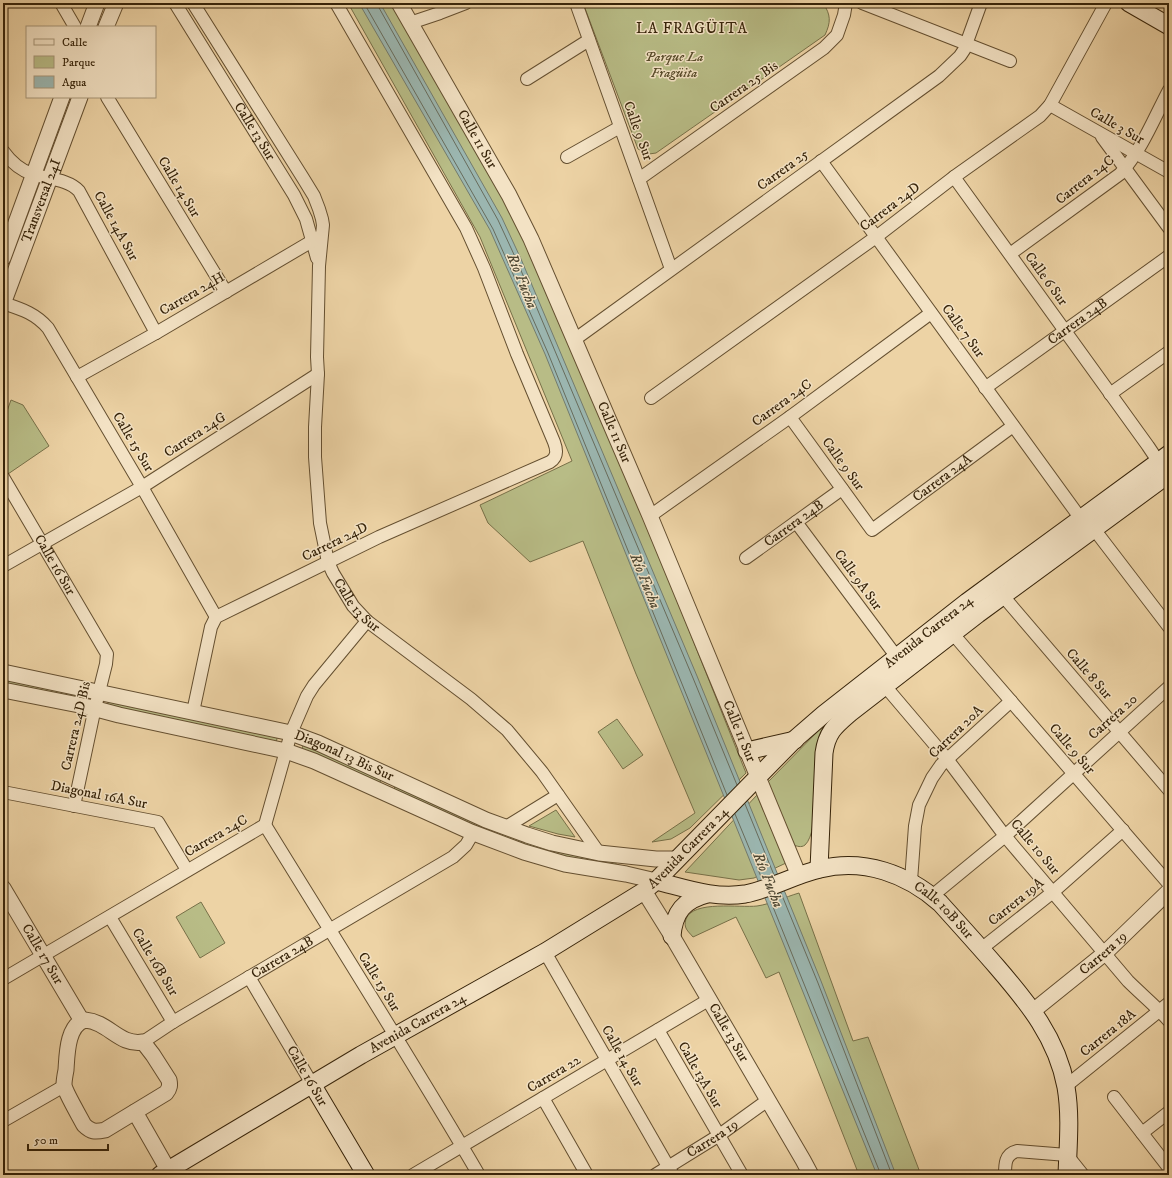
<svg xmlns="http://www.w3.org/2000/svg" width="1172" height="1178" font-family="'IM FELL DW Pica',serif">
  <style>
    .green { fill: #b8bc86; stroke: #777048 }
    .water { fill: #9bb6b0; stroke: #737b6d }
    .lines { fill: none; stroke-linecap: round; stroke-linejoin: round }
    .shore { stroke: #686c5c; stroke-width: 1 }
    .minor-casing { stroke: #644f30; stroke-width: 14 }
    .tertiary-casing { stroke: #644f30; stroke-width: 17 }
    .secondary-casing { stroke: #362309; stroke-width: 19 }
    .minor { stroke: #f3e2c4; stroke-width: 12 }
    .tertiary { stroke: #f3e2c4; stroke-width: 15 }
    .secondary { stroke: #f3e2c4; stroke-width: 17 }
    .labels { text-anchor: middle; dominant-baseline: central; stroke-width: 3; stroke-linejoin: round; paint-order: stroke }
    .park-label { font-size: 14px; font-style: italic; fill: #564928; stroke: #f3e2c4 }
    .street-label { font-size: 14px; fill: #362309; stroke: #f3e2c4 }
    .neighbourhood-label { font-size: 15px; letter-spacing: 1px; fill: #362309; stroke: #f3e2c4 }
    .water-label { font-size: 15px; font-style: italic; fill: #4f4833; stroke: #f3e2c4 }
  </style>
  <rect width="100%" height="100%" fill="#edd3a5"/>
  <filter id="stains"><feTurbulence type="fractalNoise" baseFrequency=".005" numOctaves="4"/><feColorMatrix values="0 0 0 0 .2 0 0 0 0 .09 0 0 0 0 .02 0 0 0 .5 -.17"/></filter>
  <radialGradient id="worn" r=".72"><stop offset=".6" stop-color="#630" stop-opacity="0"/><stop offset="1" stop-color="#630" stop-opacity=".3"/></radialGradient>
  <!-- green -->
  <g class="green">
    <path d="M348 3H393L508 203 628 477 746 773 690 828 671 839 652 842 695 813 636 674 583 541 530 562 488 523 480 505 572 461 480 237Z"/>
    <path d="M583 3H823C831 15 831 22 825 35L656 153 649 154 638 149Z"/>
    <path d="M11 400 23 405 49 446 8 474 3 466V422Z"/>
    <path d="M3 677 89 695 87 703 3 685Z"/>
    <path d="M109 698 278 734 276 743 107 707Z"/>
    <path d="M617 719 643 755 623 769 598 732Z"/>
    <path d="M823 726C818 749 820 832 805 845 801 848 797 846 793 845L767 783Z"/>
    <path d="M304 743 382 777 379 785 301 751Z"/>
    <path d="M396 784 616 860V865L576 860 512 842 393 791Z"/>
    <path d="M757 795 786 863 754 878 739 880 685 872Z"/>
    <path d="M556 810 575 837 558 834 529 826Z"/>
    <path d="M799 893 853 1041 868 1037 921 1175H859L779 972 766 978 736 917 693 937C688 931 683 928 686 919 693 900 740 908 757 906 771 904 785 897 799 893Z"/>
    <path d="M201 902 225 943 200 958 176 917Z"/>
  </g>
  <!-- water -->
  <path class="water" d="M359 3H380L502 218 521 259 697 676 821 981 896 1175H877L545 354 490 230Z"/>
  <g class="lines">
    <!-- shore -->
    <g class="shore">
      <path d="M364 3 493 229 548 353 727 795"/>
      <path d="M377 3 378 6 498 220 517 261 693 678 737 785"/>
      <path d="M745 804 774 875"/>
      <path d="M735 814 762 879"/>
      <path d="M781 893 818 983 892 1175"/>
      <path d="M769 897 881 1175"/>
    </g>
    <!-- minor casing -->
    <g class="minor-casing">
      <g id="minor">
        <path d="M61 3 75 27"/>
        <path id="s1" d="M175 3 294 195 306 219 317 258"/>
        <path id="s2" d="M193 3 303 178 314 196 319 209 322 219 323 225 319 266 317 357 318 374 315 427V457L320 523 328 562 333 573 353 606 367 621 471 699 507 730 542 772 599 853"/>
        <path d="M576 3 671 269"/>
        <path d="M862 3 1010 61"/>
        <path d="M410 23 440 13 466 3"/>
        <path d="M527 79 589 40"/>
        <path d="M107 97 226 292"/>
        <path d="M1050 105 1169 172"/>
        <path d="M1102 137 1169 228"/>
        <path d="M3 151C11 162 20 170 32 174 47 179 68 179 79 191L156 333"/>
        <path d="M567 157 620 127"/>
        <path d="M821 161 1081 519"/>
        <path d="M954 177 1148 446 1162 467"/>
        <path d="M639 179 824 48 837 35 844 15 846 3"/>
        <path d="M1010 254 1120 174C1142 150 1154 118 1169 90"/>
        <path d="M3 303C21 309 35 313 48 328L142 487 216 617"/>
        <path d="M574 340 939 76 960 56 964 50 981 3"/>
        <path d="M77 377 156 333 319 237"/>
        <path id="s3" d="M985 388 1169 256"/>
        <path d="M1110 394 1169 352"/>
        <path d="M651 398 876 237 954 177 1040 116 1050 105 1106 3"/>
        <path id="s4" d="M790 417 872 530 1013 426"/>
        <path id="s5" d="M3 477 107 654 106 664 94 712 74 806"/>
        <path d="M650 516 790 417 931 313"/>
        <path d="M796 522 896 656"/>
        <path d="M1094 529 1169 627"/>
        <path id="s6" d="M746 558 842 489"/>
        <path d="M3 566 142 487 318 374"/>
        <path d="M1003 596 1169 790"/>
        <path d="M953 634 1169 884"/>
        <path d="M885 686 947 759 1005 836 1128 981C1142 995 1157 1007 1169 1021"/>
        <path d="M193 712 211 627 216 617 379 537 550 462C558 457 557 450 554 442L517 354 484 268 466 228 336 3"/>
        <path d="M3 792 158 822 187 870"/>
        <path d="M265 825C337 942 410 1057 479 1175"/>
        <path d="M506 827 558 795"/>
        <path d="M911 881 915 826 919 805 932 778 941 765 1011 701"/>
        <path d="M932 896 1005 836 1169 687"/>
        <path d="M110 917 173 1022"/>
        <path d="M981 949 1053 892 1123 830"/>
        <path d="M545 952 673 1175"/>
        <path d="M249 977 312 1084"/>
        <path d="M3 979 265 825 291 733 307 696 314 685 367 621"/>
        <path d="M658 1030 742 1175"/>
        <path id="s7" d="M143 1042 173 1022 453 857 466 845 473 833"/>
        <path d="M1066 1086 1169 1003"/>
        <path d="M1114 1097 1169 1168"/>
        <path d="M543 1098 587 1175"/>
        <path d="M3 1121 64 1086"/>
        <path d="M1142 1133 1169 1112"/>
        <path d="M413 1175 710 999"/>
        <path id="s8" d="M655 1175 718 1136 768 1100"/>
        <path d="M1005 1175C1005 1164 1005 1154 1017 1151L1067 1155 1083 1175"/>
      </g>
    </g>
    <!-- tertiary casing -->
    <g class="tertiary-casing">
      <g id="tertiary">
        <path id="s9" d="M399 3 509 195 531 239 650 516 799 876"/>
        <path d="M88 27 97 3"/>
        <path d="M106 27 116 3"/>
        <path d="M3 258 62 97"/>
        <path id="s10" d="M3 304 80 97"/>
        <path id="s11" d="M3 672 291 733 318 743 486 820 527 835 552 843 599 853 656 859H677"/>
        <path d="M3 690 89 707 119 715 286 751 314 761 471 832 524 852 565 864 626 874 656 881"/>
        <path id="s12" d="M3 888 82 1021"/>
        <path id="s13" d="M644 891 672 936 803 1160 811 1175"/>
        <path id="s14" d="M1033 1011 1105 953 1169 891"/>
        <path d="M85 1020C109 1022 119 1046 143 1042L153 1055 169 1080C170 1085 170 1088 166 1093L105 1130C95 1132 91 1132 84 1125 80 1117 65 1092 64 1085 64 1080 65 1075 66 1070 67 1055 67 1025 85 1020Z"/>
        <path d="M135 1112 171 1175"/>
      </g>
    </g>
    <!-- secondary casing -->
    <g class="secondary-casing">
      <g id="secondary">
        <path d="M1129 3 1169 26"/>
        <path d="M747 751 795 740"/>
        <path d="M819 869 824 753C827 732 835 726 850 713L978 614 1169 474"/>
        <path id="s15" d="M656 881C685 888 714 899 745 894 771 889 794 875 820 869 864 858 907 874 940 903 959 924 978 945 997 967 1028 1003 1057 1038 1066 1087 1071 1116 1068 1146 1067 1175"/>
        <path d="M672 936C674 912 684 900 707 894"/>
        <path d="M312 1084 366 1175"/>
        <path id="s16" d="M160 1175 361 1055 545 952 644 891 656 881 794 740 824 714 967 602 1169 454"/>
      </g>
    </g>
    <!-- minor -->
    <use href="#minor" class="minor"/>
    <!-- tertiary -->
    <use href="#tertiary" class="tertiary"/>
    <!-- secondary -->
    <use href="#secondary" class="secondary"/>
  </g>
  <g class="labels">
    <!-- park labels -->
    <g class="park-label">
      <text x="674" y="57">Parque La<tspan x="674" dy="16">Fragüita</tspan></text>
    </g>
    <!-- street labels -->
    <g class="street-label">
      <text transform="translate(744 87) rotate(-35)">Carrera 25 Bis</text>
      <text transform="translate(1117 126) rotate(30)">Calle 3 Sur</text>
      <text stroke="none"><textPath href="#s1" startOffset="151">Calle 13 Sur</textPath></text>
      <text transform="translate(638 131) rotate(70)">Calle 9 Sur</text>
      <text stroke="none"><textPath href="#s9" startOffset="157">Calle 11 Sur</textPath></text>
      <text transform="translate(783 170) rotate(-36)">Carrera 25</text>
      <text transform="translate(1085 180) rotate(-38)">Carrera 24C</text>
      <text transform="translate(179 187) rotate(59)">Calle 14 Sur</text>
      <text stroke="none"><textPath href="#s10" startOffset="110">Transversal 24I</textPath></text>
      <text transform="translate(890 207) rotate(-37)">Carrera 24D</text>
      <text transform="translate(116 226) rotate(61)">Calle 14A Sur</text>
      <text transform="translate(1046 279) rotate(54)">Calle 6 Sur</text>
      <text transform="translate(192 294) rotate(-30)">Carrera 24H</text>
      <text stroke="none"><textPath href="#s3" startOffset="114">Carrera 24B</textPath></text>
      <text transform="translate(963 331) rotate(54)">Calle 7 Sur</text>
      <text transform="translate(782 403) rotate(-36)">Carrera 24C</text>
      <text stroke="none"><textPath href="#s9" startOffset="481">Calle 11 Sur</textPath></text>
      <text transform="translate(195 435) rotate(-33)">Carrera 24G</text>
      <text transform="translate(133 442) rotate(59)">Calle 15 Sur</text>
      <text transform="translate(843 464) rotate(54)">Calle 9 Sur</text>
      <text stroke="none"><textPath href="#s4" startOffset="227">Carrera 24A</textPath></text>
      <text stroke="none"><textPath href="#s6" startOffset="59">Carrera 24B</textPath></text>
      <text transform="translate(335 542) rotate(-26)">Carrera 24D</text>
      <text stroke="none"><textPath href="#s5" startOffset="102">Calle 16 Sur</textPath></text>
      <text transform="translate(858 580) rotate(54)">Calle 9A Sur</text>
      <text stroke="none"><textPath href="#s2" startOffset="649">Calle 13 Sur</textPath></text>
      <text stroke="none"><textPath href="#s16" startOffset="947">Avenida Carrera 24</textPath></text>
      <text transform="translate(1089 674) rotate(49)">Calle 8 Sur</text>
      <text transform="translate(1113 717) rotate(-42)">Carrera 20</text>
      <text transform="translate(76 726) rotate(-77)">Carrera 24D Bis</text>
      <text stroke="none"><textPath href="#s9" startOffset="805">Calle 11 Sur</textPath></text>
      <text transform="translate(956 732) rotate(-44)">Carrera 20A</text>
      <text transform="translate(1072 749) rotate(49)">Calle 9 Sur</text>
      <text stroke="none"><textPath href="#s11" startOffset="352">Diagonal 13 Bis Sur</textPath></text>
      <text transform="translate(99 795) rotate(11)">Diagonal 16A Sur</text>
      <text transform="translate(216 836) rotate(-30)">Carrera 24C</text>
      <text stroke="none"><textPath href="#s16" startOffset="623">Avenida Carrera 24</textPath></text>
      <text transform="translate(1035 847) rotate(50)">Calle 10 Sur</text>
      <text transform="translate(1016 902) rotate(-39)">Carrera 19A</text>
      <text stroke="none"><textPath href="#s15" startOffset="307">Calle 10B Sur</textPath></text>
      <text stroke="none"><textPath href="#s14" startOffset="91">Carrera 19</textPath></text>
      <text stroke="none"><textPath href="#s12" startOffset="77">Calle 17 Sur</textPath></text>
      <text stroke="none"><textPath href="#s7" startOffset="163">Carrera 24B</textPath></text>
      <text transform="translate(155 962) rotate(59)">Calle 16B Sur</text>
      <text transform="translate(379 982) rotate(58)">Calle 15 Sur</text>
      <text stroke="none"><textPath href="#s16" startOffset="299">Avenida Carrera 24</textPath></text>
      <text stroke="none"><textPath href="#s13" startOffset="165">Calle 13 Sur</textPath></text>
      <text transform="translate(1108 1033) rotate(-39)">Carrera 18A</text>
      <text transform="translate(622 1056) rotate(60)">Calle 14 Sur</text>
      <text transform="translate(554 1074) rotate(-31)">Carrera 22</text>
      <text transform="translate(700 1075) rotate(60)">Calle 13A Sur</text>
      <text transform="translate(307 1076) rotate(60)">Calle 16 Sur</text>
      <text stroke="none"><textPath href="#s8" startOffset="68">Carrera 19</textPath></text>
    </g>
    <!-- neighbourhood labels -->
    <g class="neighbourhood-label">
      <text x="692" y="28">LA FRAGÜITA</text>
    </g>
    <!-- water labels -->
    <g class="water-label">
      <text transform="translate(522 281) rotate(68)">Río Fucha</text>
      <text transform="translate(645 581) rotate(68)">Río Fucha</text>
      <text transform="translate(768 880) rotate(68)">Río Fucha</text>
    </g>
  </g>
  <!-- margin -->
  <rect width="1172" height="1178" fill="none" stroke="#edd3a5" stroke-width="16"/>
  <rect x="4" y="4" width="1164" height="1170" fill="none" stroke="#362309" stroke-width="2"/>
  <rect x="8" y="8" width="1156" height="1162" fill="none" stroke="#362309"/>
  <!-- legend -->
  <rect x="26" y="26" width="130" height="72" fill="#f3e2c4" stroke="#a79679"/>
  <rect x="34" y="39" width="20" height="6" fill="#f3e2c4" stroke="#a79679"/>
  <text x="62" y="46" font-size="12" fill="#362309">Calle</text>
  <rect x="34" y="56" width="20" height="12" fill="#b8bc86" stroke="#a79679"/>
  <text x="62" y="66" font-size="12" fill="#362309">Parque</text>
  <rect x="34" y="76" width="20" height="12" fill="#9bb6b0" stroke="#a79679"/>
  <text x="62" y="86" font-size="12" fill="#362309">Agua</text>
  <!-- scale -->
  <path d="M28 1144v6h80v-6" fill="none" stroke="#362309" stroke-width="2"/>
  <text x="34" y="1144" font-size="12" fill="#362309" stroke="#f3e2c4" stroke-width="3" paint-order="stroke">50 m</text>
  <rect width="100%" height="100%" filter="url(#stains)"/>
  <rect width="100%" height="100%" fill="url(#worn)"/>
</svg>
